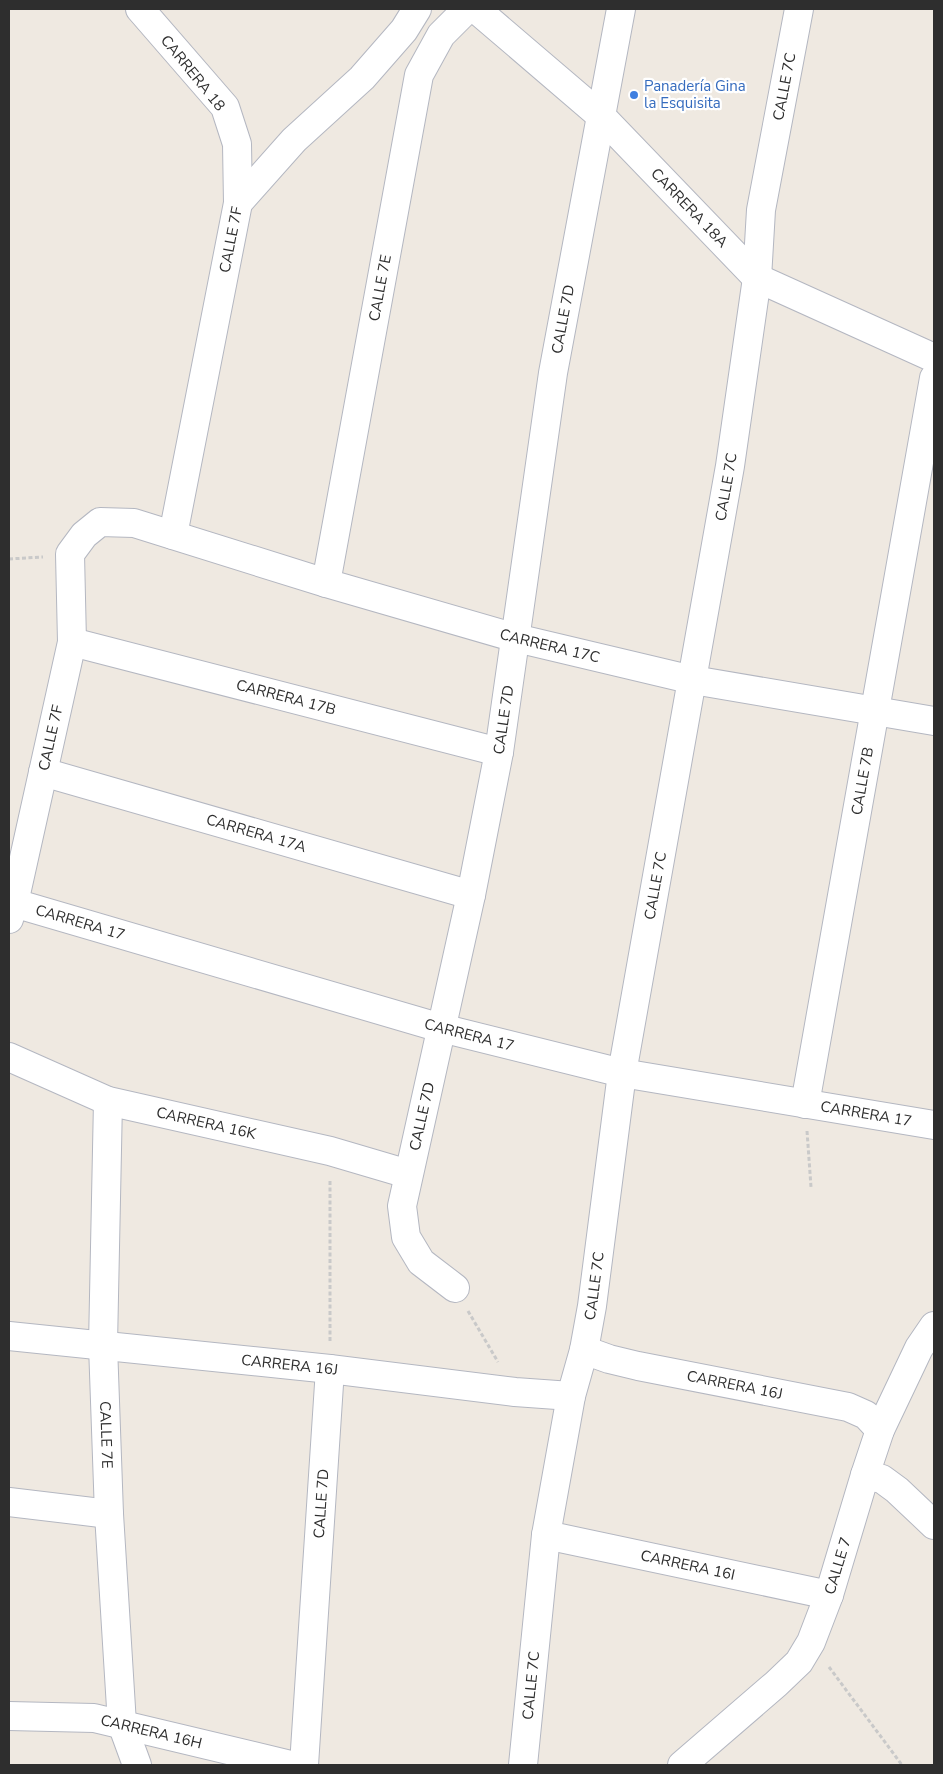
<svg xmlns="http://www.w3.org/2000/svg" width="943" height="1774" font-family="'Nunito Sans',sans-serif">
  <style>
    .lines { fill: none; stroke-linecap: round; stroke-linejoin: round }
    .minor-casing { stroke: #b4b7c1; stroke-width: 30 }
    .path { stroke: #c9c9c9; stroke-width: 3; stroke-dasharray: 4 2.5; stroke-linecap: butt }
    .minor { stroke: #fff; stroke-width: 28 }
    .shop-dot { fill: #3f7fe0; stroke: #fff; stroke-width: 2 }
    .labels { text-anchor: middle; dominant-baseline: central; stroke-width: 4.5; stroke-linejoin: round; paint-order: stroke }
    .street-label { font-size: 15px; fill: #2e2e2e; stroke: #fff }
    .shop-label { font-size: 15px; fill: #366cbe; stroke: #fff; text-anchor: start }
  </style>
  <rect width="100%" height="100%" fill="#efe9e1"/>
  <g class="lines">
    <!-- minor casing -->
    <g class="minor-casing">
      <g id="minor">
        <path d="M140 9 225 107 237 144 238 203"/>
        <path id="s1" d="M476 9 601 116 757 278 934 358"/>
        <path id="s2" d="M173 535 238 203 294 140 362 78 404 30 417 9"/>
        <path id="s3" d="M326 583 419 75 441 35 467 9"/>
        <path id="s4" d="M72 642 499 752"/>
        <path id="s5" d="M43 772 471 895"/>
        <path id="s6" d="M14 903 441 1028 622 1073 934 1125"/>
        <path id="s7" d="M9 919 14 903 72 642 70 554 84 535 100 522 134 523 326 583 516 638 693 680 934 721"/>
        <path id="s8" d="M9 1057 108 1101 330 1151 408 1174"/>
        <path id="s9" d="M108 1101 103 1345 109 1514 122 1724 137 1765"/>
        <path id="s10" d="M805 1104 934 378"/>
        <path id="s11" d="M455 1288 421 1262 406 1237 402 1206 471 895 499 752 553 373 621 9"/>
        <path id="s12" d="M9 1336 330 1369 515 1392 571 1396"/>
        <path id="s13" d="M584 1350 609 1359 638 1366 848 1407 866 1415 880 1430"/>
        <path d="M865 1475 882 1479 897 1490 934 1525"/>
        <path d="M9 1502 109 1514"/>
        <path id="s14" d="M546 1535 829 1595"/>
        <path id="s15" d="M9 1716 94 1718 291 1765"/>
        <path id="s16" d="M304 1765 330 1369"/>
        <path id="s17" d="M523 1765 546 1535 571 1396 584 1350 592 1306 622 1073 730 466 757 278 761 210 799 9"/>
        <path id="s18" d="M682 1765 776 1684 799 1662 811 1642 829 1595 865 1475 880 1430 919 1348 934 1326"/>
      </g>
    </g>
    <!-- path -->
    <g class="path">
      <path d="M9 559 43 557"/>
      <path d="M807 1131 811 1187"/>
      <path d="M468 1311 498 1362"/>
      <path d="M330 1341V1180"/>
      <path d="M829 1667 902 1765"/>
    </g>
    <!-- minor -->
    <use href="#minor" class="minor"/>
  </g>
  <!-- markers -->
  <circle class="shop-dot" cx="634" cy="95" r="5"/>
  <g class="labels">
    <!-- street labels -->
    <g class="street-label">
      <text transform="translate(193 73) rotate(51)">CARRERA 18</text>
      <text stroke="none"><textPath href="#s17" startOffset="1700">CALLE 7C</textPath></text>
      <text stroke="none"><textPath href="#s1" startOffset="292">CARRERA 18A</textPath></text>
      <text stroke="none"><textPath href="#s2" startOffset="301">CALLE 7F</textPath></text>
      <text stroke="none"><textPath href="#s3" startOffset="300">CALLE 7E</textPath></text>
      <text stroke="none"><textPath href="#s11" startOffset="1005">CALLE 7D</textPath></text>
      <text stroke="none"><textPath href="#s17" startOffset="1295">CALLE 7C</textPath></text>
      <text stroke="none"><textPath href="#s7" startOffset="884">CARRERA 17C</textPath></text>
      <text stroke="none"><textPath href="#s4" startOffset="221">CARRERA 17B</textPath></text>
      <text stroke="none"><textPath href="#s11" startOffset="600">CALLE 7D</textPath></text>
      <text stroke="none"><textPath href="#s7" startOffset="186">CALLE 7F</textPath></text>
      <text stroke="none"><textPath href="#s10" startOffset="328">CALLE 7B</textPath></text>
      <text stroke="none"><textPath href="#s5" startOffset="222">CARRERA 17A</textPath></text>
      <text stroke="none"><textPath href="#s17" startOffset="890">CALLE 7C</textPath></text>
      <text stroke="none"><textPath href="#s6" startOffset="69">CARRERA 17</textPath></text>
      <text stroke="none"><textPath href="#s6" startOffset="474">CARRERA 17</textPath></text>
      <text stroke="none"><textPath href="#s6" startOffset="879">CARRERA 17</textPath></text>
      <text stroke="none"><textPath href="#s11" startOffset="195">CALLE 7D</textPath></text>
      <text stroke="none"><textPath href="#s8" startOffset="209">CARRERA 16K</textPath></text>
      <text stroke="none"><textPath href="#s17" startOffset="485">CALLE 7C</textPath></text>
      <text stroke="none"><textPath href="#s12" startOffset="282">CARRERA 16J</textPath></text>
      <text stroke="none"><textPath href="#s13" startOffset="155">CARRERA 16J</textPath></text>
      <text stroke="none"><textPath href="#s9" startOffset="334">CALLE 7E</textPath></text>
      <text stroke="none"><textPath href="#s16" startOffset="262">CALLE 7D</textPath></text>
      <text stroke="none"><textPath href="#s14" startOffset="145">CARRERA 16I</textPath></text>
      <text stroke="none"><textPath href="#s18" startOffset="260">CALLE 7</textPath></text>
      <text stroke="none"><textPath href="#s17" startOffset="80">CALLE 7C</textPath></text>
      <text stroke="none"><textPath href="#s15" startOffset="144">CARRERA 16H</textPath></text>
    </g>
    <!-- shop labels -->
    <g class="shop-label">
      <text x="644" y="86">Panadería Gina<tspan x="644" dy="17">la Esquisita</tspan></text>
    </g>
  </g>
  <!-- border -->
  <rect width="943" height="1774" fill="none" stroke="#2e2e2e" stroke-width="20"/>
</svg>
